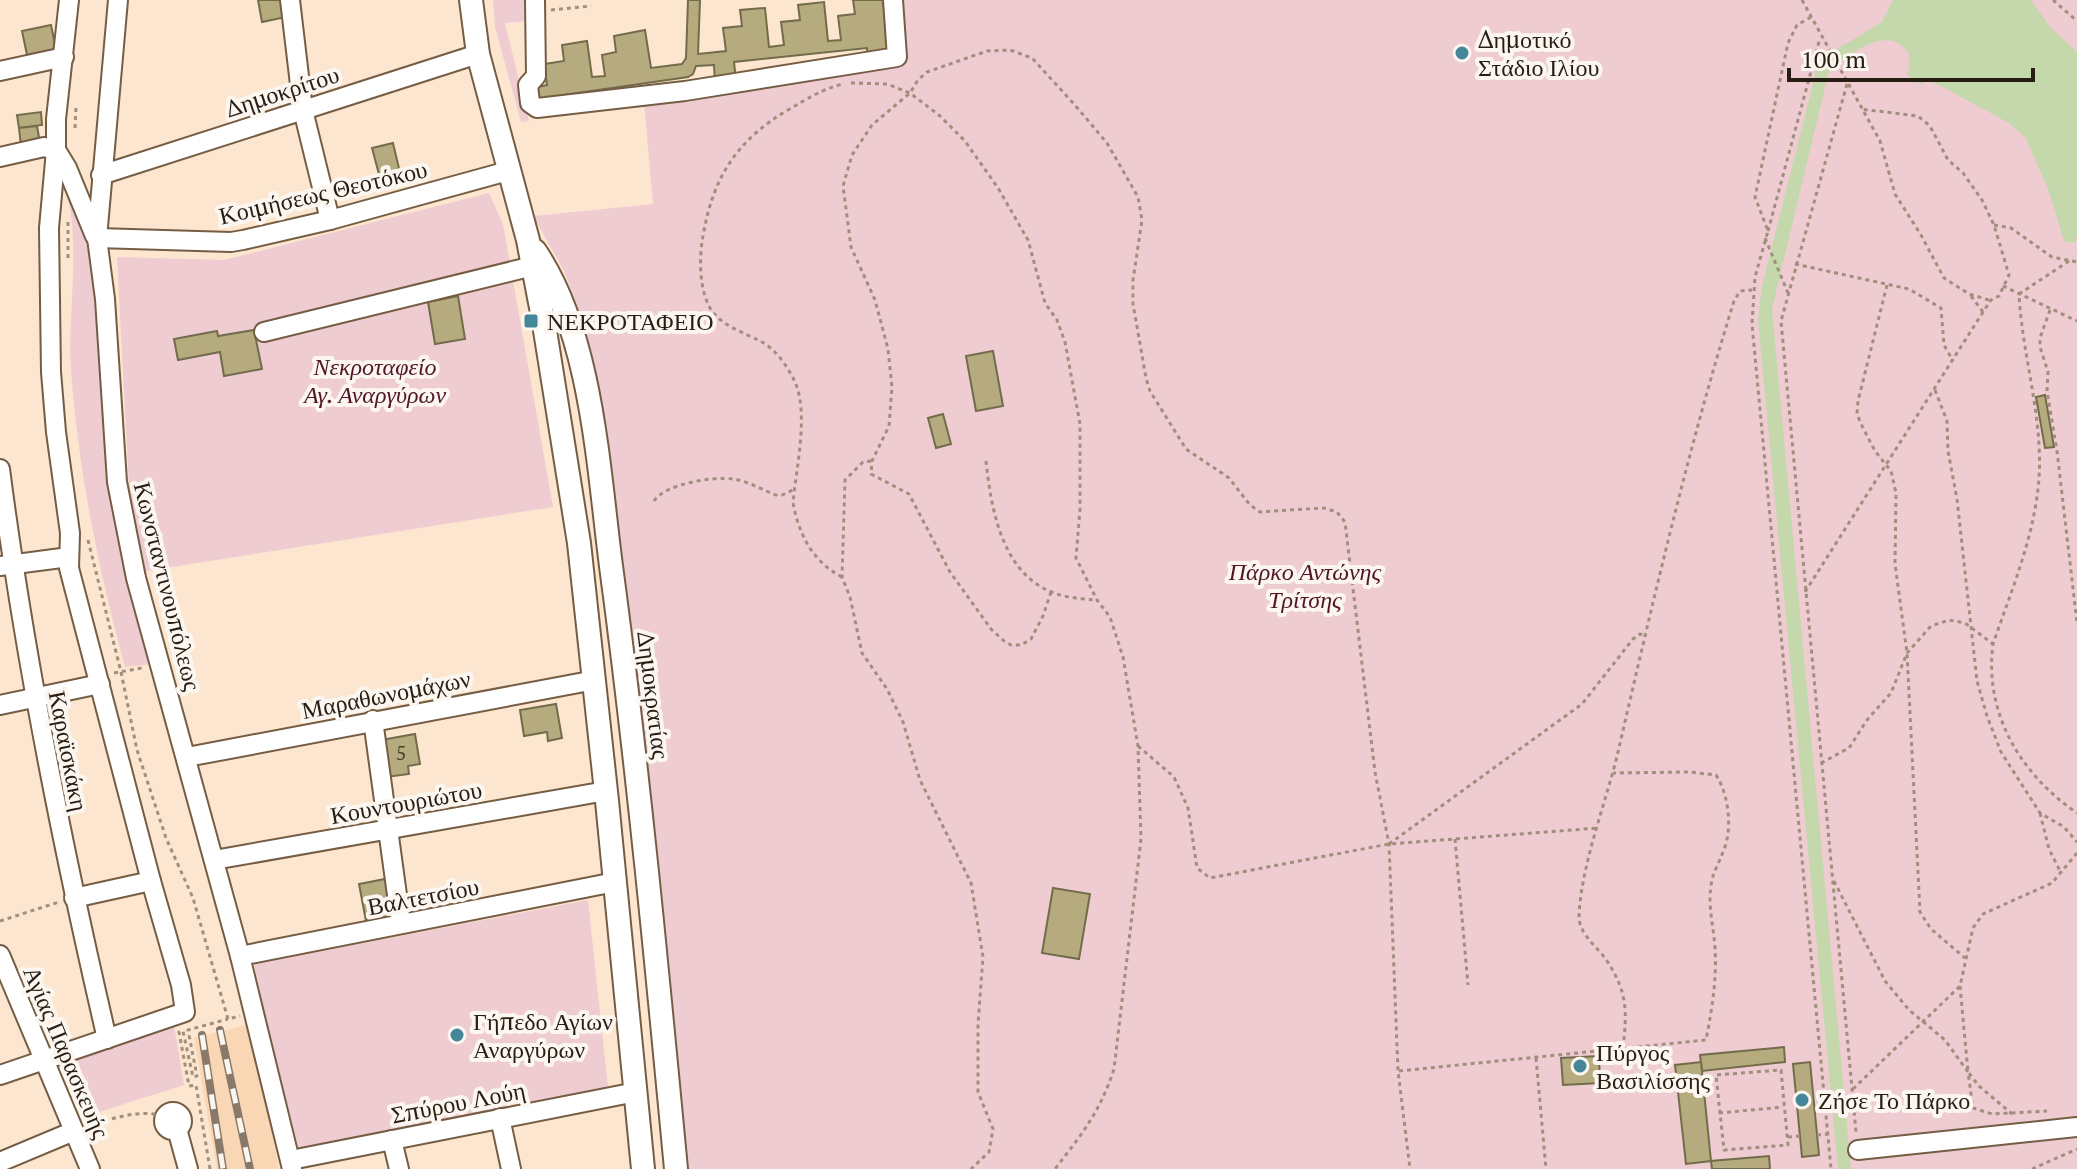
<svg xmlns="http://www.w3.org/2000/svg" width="2077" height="1169" font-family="'PT Serif',serif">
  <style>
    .built { fill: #f9d7b5 }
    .green { fill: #eeccd2 }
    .water { fill: #c4d8ac }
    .building { fill: #b5ab7e; stroke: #736c4b; stroke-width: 2 }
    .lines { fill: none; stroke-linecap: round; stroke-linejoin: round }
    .minor-casing { stroke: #755d44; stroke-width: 22 }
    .major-casing { stroke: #755d44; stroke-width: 26 }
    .path { stroke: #a18f7d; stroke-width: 3; stroke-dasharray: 4 4; stroke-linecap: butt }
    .minor { stroke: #fff; stroke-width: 18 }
    .major { stroke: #fff; stroke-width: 22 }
    .rail-casing { stroke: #8a7969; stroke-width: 8 }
    .rail { stroke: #fcf6f1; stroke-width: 5; stroke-dasharray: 15; stroke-linecap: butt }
    .poi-dot { fill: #458699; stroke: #fcf6f1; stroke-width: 3 }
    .labels { text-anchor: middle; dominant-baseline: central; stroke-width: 8; stroke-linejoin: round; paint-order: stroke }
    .number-label { font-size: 20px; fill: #4b402e }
    .poi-label { font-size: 24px; fill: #281d13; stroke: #fcf6f1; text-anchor: start }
    .street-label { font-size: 24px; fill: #281d13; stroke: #fcf6f1 }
    .park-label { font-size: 24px; font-style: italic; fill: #521528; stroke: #fcf6f1 }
  </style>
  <rect width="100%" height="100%" fill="#fde6cf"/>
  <!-- built -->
  <path class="built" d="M250 1024 279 1169H217L194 1038Z"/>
  <!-- green -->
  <g class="green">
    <path d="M493 0H530L531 21 505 23 529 121 521 122 495 27Z"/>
    <path d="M898 0H2077V1169H687L627 598 601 414 578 308 564 271 533 216 653 204 644 101 902 64Z"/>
    <path d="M65 188H70C84 225 91 264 98 302L112 511 121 559 151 664 125 667C98 567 79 474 71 371 67 314 82 241 65 188Z"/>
    <path d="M489 193 503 224 553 507 146 571 129 488 117 257 224 260Z"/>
    <path d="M588 900 608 1088 294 1150 254 964Z"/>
    <path d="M174 1025 184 1085 83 1117 60 1064Z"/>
  </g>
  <!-- water -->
  <path class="water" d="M1893 0H2031L2051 28 2077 52V235L2075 243 2064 241 2048 189 2025 137 2009 123 1937 84 1928 81 1921 84 1912 82 1906 72 1909 70V53C1886 23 1855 53 1830 67L1772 309 1851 1169H1838L1758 320 1762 286 1819 60 1882 22Z"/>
  <!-- building -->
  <g class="building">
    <path d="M258 0H283L286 17 262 22Z"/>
    <path d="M688 0H700L698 54 726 51 723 28 742 26 740 10 765 8 769 47 784 45 781 22 800 20 798 5 824 2 828 41 841 40 838 16 855 14 853 0H883L889 52 867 55V48L734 62 736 80 715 83 714 65 696 66 693 74 688 77 536 99 534 88 547 85 544 64 564 61 562 45 587 41 592 77 605 76 602 55 616 52 614 36 645 30 651 68 682 64 686 58Z"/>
    <path d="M51 25 56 49 27 55 22 31Z"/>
    <path d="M41 112 42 125 19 128 17 115Z"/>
    <path d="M37 126 40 143 21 146 19 128Z"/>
    <path d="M393 143 401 177 381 182 372 148Z"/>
    <path d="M458 296 465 339 435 344 428 302Z"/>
    <path d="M254 330 262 369 224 376 220 352 178 360 174 339 217 331 218 336Z"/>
    <path d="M993 351 1003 406 976 411 966 356Z"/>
    <path d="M2045 395 2054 447 2045 448 2036 397Z"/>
    <path d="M943 414 951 444 936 448 928 418Z"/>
    <path d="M556 704 562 738 548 741 547 732 524 736 520 710Z"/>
    <path d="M415 734 420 764 408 766 409 774 387 777 381 740Z"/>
    <path d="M385 879 392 916 366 921 359 884Z"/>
    <path d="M1053 888 1090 894 1079 959 1042 953Z"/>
    <path d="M1784 1047 1785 1062 1702 1071 1700 1055Z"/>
    <path d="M1599 1056 1600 1083 1563 1085 1561 1058Z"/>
    <path d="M1701 1062 1711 1161 1686 1164 1675 1065Z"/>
    <path d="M1810 1062 1819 1155 1802 1157 1793 1064Z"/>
    <path d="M1769 1156 1770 1169H1712L1711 1161Z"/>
  </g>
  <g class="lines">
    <!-- minor casing -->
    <g class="minor-casing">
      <g id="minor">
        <path d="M118 0 97 238 105 299 117 482 136 578 240 956 292 1169"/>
        <path d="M290 0 303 110 330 220"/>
        <path d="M535 0 536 76 528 85 530 103 537 108 685 91 897 57 893 0"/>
        <path d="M0 71 64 57"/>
        <path d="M56 150 67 168 95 236"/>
        <path d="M0 157 44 147 56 150"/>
        <path d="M101 175 478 54"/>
        <path d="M97 238 231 242 243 240 330 220 508 171"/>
        <path d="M264 332 533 266"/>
        <path d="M0 469C25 662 63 850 107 1039"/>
        <path d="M0 566 69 557"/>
        <path d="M0 705 100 684"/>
        <path d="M373 720 401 924"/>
        <path d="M187 757 595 680"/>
        <path d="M214 860 606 791"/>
        <path d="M74 898 151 881"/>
        <path d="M0 955 90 1169"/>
        <path d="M240 956 615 882"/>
        <path d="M0 1075 185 1012 181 985 151 881 69 568 70 533 56 432 51 372 49 228 56 150V119L69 0"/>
        <circle cx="173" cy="1121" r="9"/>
        <path d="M500 1118 511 1169"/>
        <path d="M177 1129 188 1169"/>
        <path d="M392 1140 399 1169"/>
        <path d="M1858 1150 2077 1127"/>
        <path d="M291 1160 636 1092"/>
        <path d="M0 1162 74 1131"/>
      </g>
    </g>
    <!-- major casing -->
    <g class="major-casing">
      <g id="major">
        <path d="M471 0 478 54 528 240 543 318 579 543 607 801 643 1169"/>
        <path d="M535 251C592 335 598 466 611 566 638 767 657 968 676 1169"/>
      </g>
    </g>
    <!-- path -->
    <g class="path">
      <path d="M1802 0 1880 141 1895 194 1921 235 1944 278 1969 294 1989 300"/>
      <path d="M2053 0 2077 21"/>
      <path d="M551 10 591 6"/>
      <path d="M1811 17 1797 25 1788 43 1755 197 1768 231 1755 277 1752 324 1831 1169"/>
      <path d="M851 83 887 84 910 93 940 116 965 141 998 188 1028 240 1045 303 1057 320 1065 342 1080 424V509L1076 558 1097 600 1110 617 1123 657 1138 746 1141 839 1114 1069C1100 1112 1082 1134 1055 1169"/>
      <path d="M1847 84 1781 321 1856 1132"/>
      <path d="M75 128 76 107"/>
      <path d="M1994 225 2011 228 2052 257 2077 262"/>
      <path d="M1768 231 1820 38"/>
      <path d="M1765 238 1788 293"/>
      <path d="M68 258V222"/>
      <path d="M2069 261 2019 294C2022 355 2043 416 2039 478 2035 535 2012 589 1993 644 1984 713 2020 774 2077 813"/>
      <path d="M1795 264 1909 289 1941 308 1944 345 1953 361"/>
      <path d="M1887 285 1858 401 1857 414 1861 424 1875 451 1891 471 1896 493 1895 564 1907 653 1920 912 1931 929 1965 958"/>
      <path d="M2003 286 2077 321"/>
      <path d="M1971 296 1983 312"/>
      <path d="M2050 310 2040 338V347L2048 372 2047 391 2057 451 2077 623"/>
      <path d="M1935 390 1947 421 1948 451 1957 499 1977 681 1987 716 2001 752 2040 813 2064 827 2077 842"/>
      <path d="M871 461 863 462 845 480 842 577 850 597 862 653 887 689 903 722 920 780 971 883 983 957 978 1024V1092L993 1129 989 1152 971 1169"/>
      <path d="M986 461C991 509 1002 574 1054 593 1068 598 1083 599 1097 600"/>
      <path d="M654 501C665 484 713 476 733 479 748 481 762 490 776 495H782L795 489"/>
      <path d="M88 540 121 672 137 750 166 838 193 898 228 1019 240 1016"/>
      <path d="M842 577C813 562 799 535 793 503 796 469 809 413 795 382 788 367 776 349 760 341 743 332 721 326 710 308 699 288 699 258 703 236 713 177 737 140 788 110 807 99 822 89 843 84"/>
      <path d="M1051 592 1043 616 1031 639 1021 645H1011L1004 641 991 629 950 572 909 494 871 474 872 461 889 426 892 387 888 349 875 300 851 247 843 186 852 155 872 125 910 93 918 80 927 72 987 51 1010 50 1032 58 1074 104 1107 143 1138 197 1142 220 1133 280V304L1146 378 1150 391 1186 449 1229 478 1250 505 1260 512 1324 508 1337 512 1345 522 1375 772 1389 844 1398 1071 1410 1169"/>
      <path d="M1805 592 1983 312 1991 300 1999 296 2009 275 1994 225 1982 200 1963 173 1948 160 1930 126 1918 116 1860 109"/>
      <path d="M114 673 142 668"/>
      <path d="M1138 746 1174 777 1188 808 1197 868 1210 878 1389 844 1598 828"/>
      <path d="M1821 763 1849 748 1867 720 1891 693 1907 653 1931 626 1949 620 1965 623 1993 644"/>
      <path d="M2040 813 2049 849 2061 873"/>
      <path d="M1455 839 1468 985"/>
      <path d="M1389 844 1582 704 1633 639 1640 634 1645 636"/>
      <path d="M1834 881 1885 981 1909 1010 1945 1040 1968 1072 1973 1108 1992 1114 2047 1111"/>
      <path d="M0 921 59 902"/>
      <path d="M1960 986 1968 1072 1979 1086 2012 1114"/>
      <path d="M1623 1048C1627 1012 1628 993 1607 961 1598 947 1579 935 1579 916 1581 865 1606 803 1618 752 1653 601 1688 449 1734 301L1740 291 1752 290"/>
      <path d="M1536 1058 1546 1169"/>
      <path d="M1781 1070 1788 1145 1724 1150 1716 1075Z"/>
      <path d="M1399 1071 1706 1040C1712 1009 1717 979 1715 948 1714 931 1710 915 1710 898 1711 873 1715 873 1723 852 1733 830 1729 795 1716 775L1689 772 1613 773"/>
      <path d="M1853 1089 1960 986 1973 928 1983 914 2052 883 2077 853"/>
      <path d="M1719 1113 1783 1107"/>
      <path d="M89 1126C113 1118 140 1109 165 1116"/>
      <path d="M1817 1135 1828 1134"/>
      <path d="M1788 1137 1800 1136"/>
      <path d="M210 1169 196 1085 189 1086 179 1032 183 1031 193 1077 197 1076 188 1030 228 1019"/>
      <path d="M2032 1169 2077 1149"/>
    </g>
    <!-- minor -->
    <use href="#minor" class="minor"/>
    <!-- major -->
    <use href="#major" class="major"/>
    <!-- rail casing -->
    <g class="rail-casing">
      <g id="rail">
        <path d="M220 1030 250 1169"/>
        <path d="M202 1035 223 1169"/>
      </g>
    </g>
    <!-- rail -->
    <use href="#rail" class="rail"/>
  </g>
  <!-- markers -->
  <g class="poi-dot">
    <circle cx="1462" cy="53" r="8"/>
    <rect x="523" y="313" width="16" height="16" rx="4"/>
    <circle cx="457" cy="1035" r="8"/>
    <circle cx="1580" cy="1066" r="8"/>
    <circle cx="1802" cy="1100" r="8"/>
  </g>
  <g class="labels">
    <!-- number labels -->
    <g class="number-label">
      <text x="401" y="752">5</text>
    </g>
    <!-- poi labels -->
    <g class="poi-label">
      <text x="1478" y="39">Δημοτικό<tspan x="1478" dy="28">Στάδιο Ιλίου</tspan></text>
      <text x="547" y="321">ΝΕΚΡΟΤΑΦΕΙΟ</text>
      <text x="473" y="1021">Γήπεδο Αγίων<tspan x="473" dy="28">Αναργύρων</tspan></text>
      <text x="1596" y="1052">Πύργος<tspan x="1596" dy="28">Βασιλίσσης</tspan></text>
      <text x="1818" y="1100">Ζήσε Το Πάρκο</text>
    </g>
    <!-- street labels -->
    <g class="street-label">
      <text transform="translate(282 91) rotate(-18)">Δημοκρίτου</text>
      <text transform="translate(323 192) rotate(-13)">Κοιμήσεως Θεοτόκου</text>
      <text transform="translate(168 586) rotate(76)">Κωνσταντινουπόλεως</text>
      <text transform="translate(386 694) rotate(-11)">Μαραθωνομάχων</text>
      <text transform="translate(654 695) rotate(83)">Δημοκρατίας</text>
      <text transform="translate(69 751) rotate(79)">Καραϊσκάκη</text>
      <text transform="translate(406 802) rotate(-10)">Κουντουριώτου</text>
      <text transform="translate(423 896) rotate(-11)">Βαλτετσίου</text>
      <text transform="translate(67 1052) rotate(67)">Αγίας Παρασκευής</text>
      <text transform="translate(458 1102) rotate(-11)">Σπύρου Λούη</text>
    </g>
    <!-- park labels -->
    <g class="park-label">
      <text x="375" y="366">Νεκροταφείο<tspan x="375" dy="28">Αγ. Αναργύρων</tspan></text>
      <text x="1305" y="571">Πάρκο Αντώνης<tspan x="1305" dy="28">Τρίτσης</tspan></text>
    </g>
  </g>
  <!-- scale -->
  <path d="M1789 68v12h244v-12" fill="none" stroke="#281d13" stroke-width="4"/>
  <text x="1801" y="68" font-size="24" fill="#281d13" stroke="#fcf6f1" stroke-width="6" paint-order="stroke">100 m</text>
</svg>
